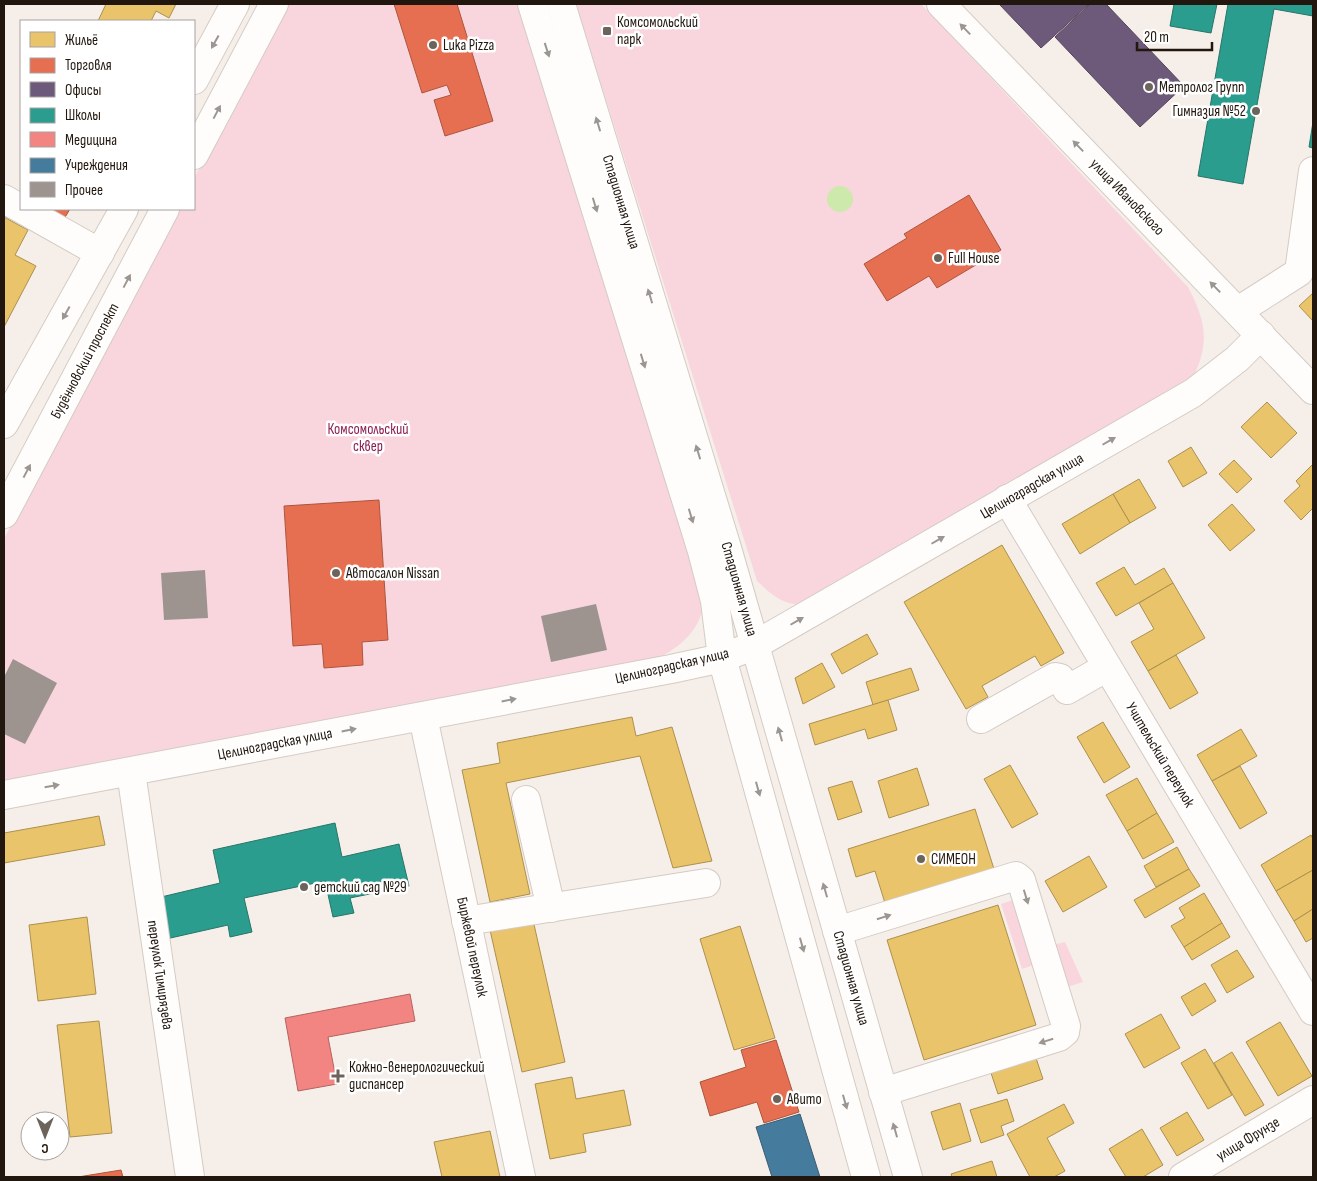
<svg xmlns="http://www.w3.org/2000/svg" width="1317" height="1181" font-family="'Sofia Sans Condensed',sans-serif">
  <style>
    .green { fill: #f9d6de }
    .water { fill: #cde9ab }
    .homes { fill: #e9c46a; stroke: #ad904e }
    .shops { fill: #e76f51; stroke: #ac553d }
    .offices { fill: #6d597a; stroke: #56455a }
    .schools { fill: #2a9d8f; stroke: #287568 }
    .health { fill: #f28482; stroke: #b4635f }
    .public { fill: #457b9d; stroke: #3a5d72 }
    .building { fill: #9d9490 }
    .lines { fill: none; stroke-linecap: round; stroke-linejoin: round }
    .minor-casing { stroke: #d4cbc3; stroke-width: 30 }
    .major-casing { stroke: #d4cbc3; stroke-width: 30 }
    .minor { stroke: #fefdfc; stroke-width: 28 }
    .major { stroke: #fefdfc; stroke-width: 28 }
    .oneway { fill: #9b9691 }
    .poi-dot { fill: #6c635b; stroke: #fff; stroke-width: 2 }
    .labels { text-anchor: middle; dominant-baseline: central; stroke-width: 5; stroke-linejoin: round; paint-order: stroke }
    .poi-label { font-size: 15px; fill: #22170e; stroke: #fff; text-anchor: start }
    .street-label { font-size: 15px; fill: #22170e; stroke: #fff }
    .park-label { font-size: 15px; fill: #8c1f53; stroke: #fff }
  </style>
  <rect width="100%" height="100%" fill="#f6efe9"/>
  <!-- green -->
  <g class="green">
    <path d="M287 4H520L704 597C704 627 681 648 654 660L4 784V539L177 209H194V178Z"/>
    <path d="M576 4H921L1188 287C1207 323 1210 344 1191 382L802 605C781 604 772 595 757 581Z"/>
    <path d="M1016 899 1037 964 1022 969 1001 904Z"/>
    <path d="M1065 942 1083 982 1067 987 1053 945Z"/>
  </g>
  <!-- water -->
  <circle class="water" cx="840" cy="199" r="13"/>
  <!-- homes -->
  <g class="homes">
    <path d="M106 4H176L169 18 156 11 151 21H98Z"/>
    <path d="M4 217 28 230 15 255 36 266 4 327Z"/>
    <path d="M1313 293V321L1299 306Z"/>
    <path d="M1267 402 1297 433 1271 458 1241 427Z"/>
    <path d="M1191 447 1207 473 1183 487 1168 461Z"/>
    <path d="M1234 460 1252 479 1237 493 1219 474Z"/>
    <path d="M1313 464V508L1301 520 1284 501 1300 486 1296 481Z"/>
    <path d="M1139 479 1156 508 1130 523 1113 494Z"/>
    <path d="M1113 494 1130 523 1080 554 1062 524Z"/>
    <path d="M1232 504 1255 530 1230 551 1208 525Z"/>
    <path d="M1002 545 1064 653 1041 666 1035 656 982 686 988 697 966 709 904 602Z"/>
    <path d="M1124 567 1135 585 1164 568 1173 583 1116 616 1096 583Z"/>
    <path d="M1173 583 1205 638 1148 671 1131 642 1154 629 1139 603Z"/>
    <path d="M867 634 878 654 842 674 831 654Z"/>
    <path d="M1176 655 1198 693 1170 709 1148 671Z"/>
    <path d="M822 663 835 687 803 704 795 678Z"/>
    <path d="M911 668 919 690 873 705 866 682Z"/>
    <path d="M888 700 897 730 868 739 865 729 815 745 809 724Z"/>
    <path d="M632 717 636 736 672 727 712 861 673 868 640 756 506 783 530 894 490 902 462 770 500 763 497 743Z"/>
    <path d="M1103 722 1130 767 1104 783 1077 737Z"/>
    <path d="M1241 729 1257 756 1212 781 1197 755Z"/>
    <path d="M1010 765 1038 814 1012 828 984 779Z"/>
    <path d="M1240 766 1267 813 1240 829 1212 781Z"/>
    <path d="M917 768 929 805 889 818 878 781Z"/>
    <path d="M1137 778 1157 813 1127 831 1106 795Z"/>
    <path d="M852 781 862 812 838 820 828 788Z"/>
    <path d="M975 809 994 869 885 903 875 871 856 877 848 849Z"/>
    <path d="M1157 813 1174 842 1143 859 1127 831Z"/>
    <path d="M99 816 105 845 4 863V833Z"/>
    <path d="M1311 835 1313 839V870L1276 891 1261 865Z"/>
    <path d="M1177 847 1189 869 1156 887 1144 866Z"/>
    <path d="M1089 856 1107 887 1063 912 1045 881Z"/>
    <path d="M1189 869 1200 886 1145 918 1134 900Z"/>
    <path d="M1313 870V909L1294 921 1276 891Z"/>
    <path d="M1204 893 1222 923 1184 947 1171 926 1185 918 1179 908Z"/>
    <path d="M998 905 1036 1025 924 1060 887 940Z"/>
    <path d="M1313 909V938L1306 942 1294 921Z"/>
    <path d="M87 917 96 994 38 1001 29 925Z"/>
    <path d="M533 920 565 1062 522 1072 490 930Z"/>
    <path d="M1222 923 1230 937 1192 960 1184 947Z"/>
    <path d="M740 926 775 1038 734 1050 700 939Z"/>
    <path d="M1237 950 1254 977 1227 993 1211 965Z"/>
    <path d="M1205 983 1216 1001 1192 1016 1181 997Z"/>
    <path d="M1161 1014 1180 1048 1144 1068 1125 1034Z"/>
    <path d="M99 1021 112 1133 70 1137 57 1025Z"/>
    <path d="M1280 1022 1312 1076 1278 1096 1246 1042Z"/>
    <path d="M1205 1049 1232 1095 1208 1109 1181 1063Z"/>
    <path d="M1232 1052 1264 1105 1245 1116 1214 1063Z"/>
    <path d="M1035 1055 1043 1079 998 1094 990 1070Z"/>
    <path d="M572 1077 576 1099 624 1090 631 1125 583 1134 586 1152 550 1159 535 1084Z"/>
    <path d="M1007 1099 1014 1121 1001 1126 1004 1135 981 1143 970 1110Z"/>
    <path d="M960 1103 971 1141 943 1150 931 1112Z"/>
    <path d="M1064 1104 1074 1123 1047 1138 1065 1171 1054 1177H1030L1007 1134Z"/>
    <path d="M1187 1112 1204 1140 1177 1156 1160 1128Z"/>
    <path d="M1142 1129 1163 1165 1143 1177H1126L1109 1149Z"/>
    <path d="M490 1131 500 1177H442L434 1142Z"/>
    <path d="M992 1161 997 1177H952L951 1174Z"/>
  </g>
  <!-- shops -->
  <g class="shops">
    <path d="M394 4H457L493 121 445 136 434 100 451 95 447 85 422 93Z"/>
    <path d="M969 195 1001 250 937 288 929 276 887 301 864 264 907 238 904 234Z"/>
    <path d="M44 209H70L64 219Z"/>
    <path d="M379 500 388 640 362 642 363 665 324 668 322 644 293 646 284 506Z"/>
    <path d="M776 1040 799 1112 764 1123 757 1102 710 1116 700 1082 746 1067 741 1050Z"/>
    <path d="M121 1170 123 1177H78Z"/>
  </g>
  <!-- offices -->
  <g class="offices">
    <path d="M999 4H1089L1041 48Z"/>
    <path d="M1090 4H1106L1184 86 1140 127 1055 37Z"/>
  </g>
  <!-- schools -->
  <g class="schools">
    <path d="M1174 4H1217L1211 33 1170 26Z"/>
    <path d="M1228 4H1313V16L1274 9 1243 184 1198 176Z"/>
    <path d="M1313 122V148L1309 147Z"/>
    <path d="M335 823 342 857 399 844 409 886 350 898 354 913 333 917 325 881 244 898 252 932 230 937 228 925 166 939 157 898 220 883 213 850Z"/>
  </g>
  <!-- health -->
  <path class="health" d="M410 994 415 1021 328 1037 337 1084 298 1091 285 1018Z"/>
  <!-- public -->
  <path class="public" d="M800 1114 820 1177H772L756 1127Z"/>
  <!-- building -->
  <g class="building">
    <path d="M205 570 208 618 164 620 161 573Z"/>
    <path d="M596 604 607 650 551 662 541 616Z"/>
    <path d="M13 659 57 683 25 744 4 734V677Z"/>
  </g>
  <g class="lines">
    <!-- minor casing -->
    <g class="minor-casing">
      <g id="minor">
        <path d="M532 4 702 551 715 601 722 658"/>
        <path d="M941 4 1313 390"/>
        <path d="M194 155 274 4"/>
        <path d="M4 199 100 253"/>
        <path d="M1238 311 1299 272 1313 171"/>
        <path d="M1007 499 1313 1011"/>
        <path d="M4 514 165 209"/>
        <path d="M755 645 1193 393 1237 359 1261 335"/>
        <path d="M423 717 521 1177"/>
        <path d="M981 719 1055 677 1060 678 1067 690 1107 667"/>
        <path d="M131 772 190 1177"/>
        <path d="M526 800 551 908"/>
        <path d="M466 921 706 883"/>
        <path d="M837 931 1016 876 1021 880 1066 1026 1065 1032 1059 1037 883 1092"/>
        <path d="M1183 1177 1313 1100"/>
      </g>
    </g>
    <!-- major casing -->
    <g class="major-casing">
      <g id="major">
        <path d="M561 4 727 548 908 1177"/>
        <path d="M194 80 235 4"/>
        <path d="M4 424 124 209"/>
        <path d="M722 658 866 1177"/>
        <path d="M4 795 671 669 722 658 755 645"/>
      </g>
    </g>
    <!-- minor -->
    <use href="#minor" class="minor"/>
    <!-- major -->
    <use href="#major" class="major"/>
  </g>
  <!-- one-way arrows -->
  <defs><path id="oneway-solid" d="M-6-.8H1V-3.2L6.5 0L1 3.2V.8H-6Z" transform="scale(1.25)"/></defs>
  <g class="oneway">
    <use href="#oneway-solid" transform="translate(965 29) rotate(-134)"/>
    <use href="#oneway-solid" transform="translate(215 42) rotate(119)"/>
    <use href="#oneway-solid" transform="translate(547 50) rotate(72)"/>
    <use href="#oneway-solid" transform="translate(217 112) rotate(-62)"/>
    <use href="#oneway-solid" transform="translate(598 124) rotate(-107)"/>
    <use href="#oneway-solid" transform="translate(1078 146) rotate(-134)"/>
    <use href="#oneway-solid" transform="translate(595 205) rotate(73)"/>
    <use href="#oneway-solid" transform="translate(127 281) rotate(-62)"/>
    <use href="#oneway-solid" transform="translate(1215 287) rotate(-134)"/>
    <use href="#oneway-solid" transform="translate(650 296) rotate(-107)"/>
    <use href="#oneway-solid" transform="translate(66 313) rotate(119)"/>
    <use href="#oneway-solid" transform="translate(643 361) rotate(73)"/>
    <use href="#oneway-solid" transform="translate(1109 441) rotate(-30)"/>
    <use href="#oneway-solid" transform="translate(698 452) rotate(-107)"/>
    <use href="#oneway-solid" transform="translate(27 471) rotate(-62)"/>
    <use href="#oneway-solid" transform="translate(691 516) rotate(73)"/>
    <use href="#oneway-solid" transform="translate(938 540) rotate(-30)"/>
    <use href="#oneway-solid" transform="translate(797 621) rotate(-30)"/>
    <use href="#oneway-solid" transform="translate(509 700) rotate(-11)"/>
    <use href="#oneway-solid" transform="translate(349 730) rotate(-11)"/>
    <use href="#oneway-solid" transform="translate(780 734) rotate(-106)"/>
    <use href="#oneway-solid" transform="translate(52 786) rotate(-10)"/>
    <use href="#oneway-solid" transform="translate(758 789) rotate(74)"/>
    <use href="#oneway-solid" transform="translate(825 890) rotate(-106)"/>
    <use href="#oneway-solid" transform="translate(1026 897) rotate(73)"/>
    <use href="#oneway-solid" transform="translate(884 917) rotate(-18)"/>
    <use href="#oneway-solid" transform="translate(802 945) rotate(74)"/>
    <use href="#oneway-solid" transform="translate(1046 1041) rotate(163)"/>
    <use href="#oneway-solid" transform="translate(845 1102) rotate(74)"/>
    <use href="#oneway-solid" transform="translate(895 1130) rotate(-106)"/>
  </g>
  <!-- markers -->
  <g class="poi-dot">
    <rect x="602" y="26" width="10" height="10" rx="2.5"/>
    <circle cx="433" cy="45" r="5"/>
    <circle cx="1149" cy="87" r="5"/>
    <circle cx="1256" cy="111" r="5"/>
    <circle cx="938" cy="258" r="5"/>
    <circle cx="336" cy="573" r="5"/>
    <circle cx="921" cy="859" r="5"/>
    <circle cx="304" cy="887" r="5"/>
    <path d="M335.5 1068.5h5v5h5v5h-5v5h-5v-5h-5v-5h5z"/>
    <circle cx="777" cy="1099" r="5"/>
  </g>
  <g class="labels">
    <!-- poi labels -->
    <g class="poi-label">
      <text x="617" y="22">Комсомольский<tspan x="617" dy="17">парк</tspan></text>
      <text x="443" y="45">Luka Pizza</text>
      <text x="1159" y="87">Метролог Групп</text>
      <text x="1246" y="111" text-anchor="end">Гимназия №52</text>
      <text x="948" y="258">Full House</text>
      <text x="346" y="573">Автосалон Nissan</text>
      <text x="931" y="859">СИМЕОН</text>
      <text x="314" y="887">детский сад №29</text>
      <text x="349" y="1067">Кожно-венерологический<tspan x="349" dy="17">диспансер</tspan></text>
      <text x="787" y="1099">Авито</text>
    </g>
    <!-- street labels -->
    <g class="street-label">
      <text transform="translate(1127 197) rotate(46)">улица Ивановского</text>
      <text transform="translate(621 202) rotate(73)">Стадионная улица</text>
      <text transform="translate(85 361) rotate(-62)">Будённовский проспект</text>
      <text transform="translate(1032 486) rotate(-30)">Целиноградская улица</text>
      <text transform="translate(739 589) rotate(74)">Стадионная улица</text>
      <text transform="translate(672 666) rotate(-13)">Целиноградская улица</text>
      <text transform="translate(275 744) rotate(-11)">Целиноградская улица</text>
      <text transform="translate(1160 755) rotate(59)">Учительский переулок</text>
      <text transform="translate(472 947) rotate(78)">Биржевой переулок</text>
      <text transform="translate(160 975) rotate(82)">переулок Тимирязева</text>
      <text transform="translate(851 978) rotate(74)">Стадионная улица</text>
      <text transform="translate(1248 1139) rotate(-31)">улица Фрунзе</text>
    </g>
    <!-- park labels -->
    <g class="park-label">
      <text x="368" y="429">Комсомольский<tspan x="368" dy="17">сквер</tspan></text>
    </g>
  </g>
  <!-- border -->
  <rect width="1317" height="1181" fill="none" stroke="#22170e" stroke-width="10"/>
  <!-- legend -->
  <rect x="20" y="20" width="175" height="190" fill="#ffffff" stroke="#a7a29f"/>
  <rect x="30" y="32" width="25" height="15" fill="#e9c46a" stroke="#a7a29f"/>
  <text x="65" y="45" font-size="15" fill="#22170e">Жильё</text>
  <rect x="30" y="58" width="25" height="15" fill="#e76f51" stroke="#a7a29f"/>
  <text x="65" y="70" font-size="15" fill="#22170e">Торговля</text>
  <rect x="30" y="82" width="25" height="15" fill="#6d597a" stroke="#a7a29f"/>
  <text x="65" y="95" font-size="15" fill="#22170e">Офисы</text>
  <rect x="30" y="108" width="25" height="15" fill="#2a9d8f" stroke="#a7a29f"/>
  <text x="65" y="120" font-size="15" fill="#22170e">Школы</text>
  <rect x="30" y="132" width="25" height="15" fill="#f28482" stroke="#a7a29f"/>
  <text x="65" y="145" font-size="15" fill="#22170e">Медицина</text>
  <rect x="30" y="158" width="25" height="15" fill="#457b9d" stroke="#a7a29f"/>
  <text x="65" y="170" font-size="15" fill="#22170e">Учреждения</text>
  <rect x="30" y="182" width="25" height="15" fill="#9d9490" stroke="#a7a29f"/>
  <text x="65" y="195" font-size="15" fill="#22170e">Прочее</text>
  <!-- north arrow -->
  <g transform="translate(45 1136) rotate(180)"><circle r="24" fill="#ffffff" stroke="#a7a29f"/>
  <path d="M0-4L9 19L0 12L-9 19Z" fill="#6c635b"/>
  <text y="-8" font-size="14" font-weight="bold" text-anchor="middle" fill="#22170e">С</text>
  </g>
  <!-- scale -->
  <path d="M1137 42v8h75v-8" fill="none" stroke="#22170e" stroke-width="2.5"/>
  <text x="1144" y="42" font-size="15" fill="#22170e" stroke="#ffffff" stroke-width="4" paint-order="stroke">20 m</text>
</svg>
